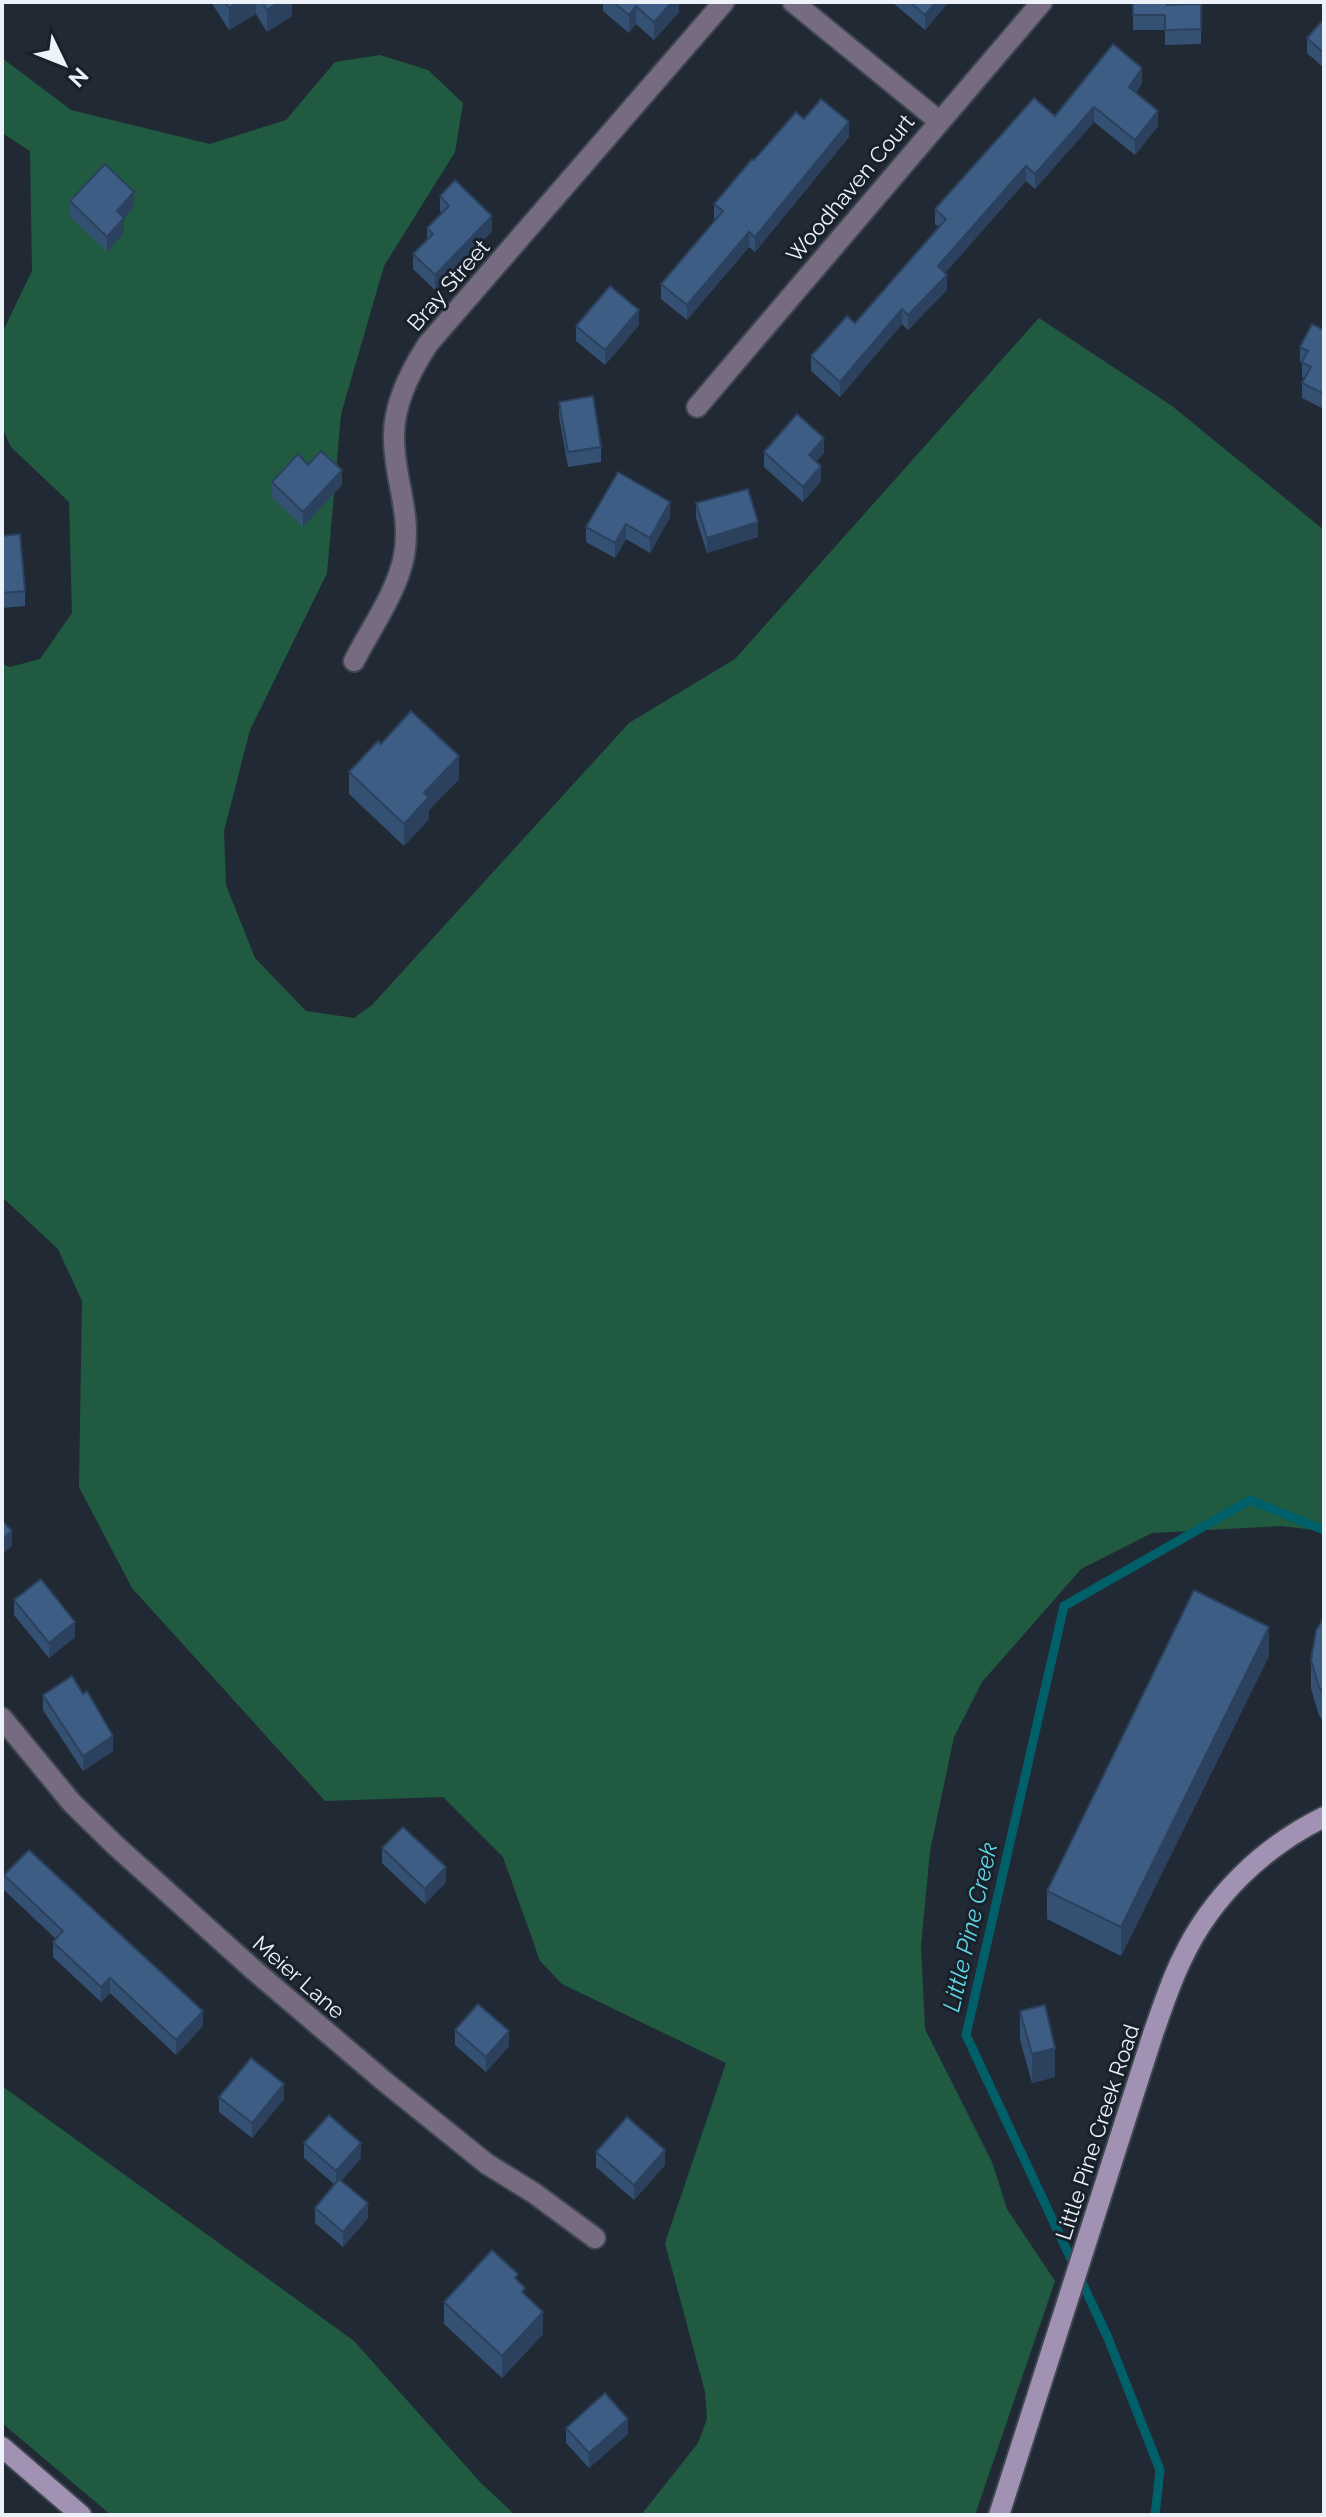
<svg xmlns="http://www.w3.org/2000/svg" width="1326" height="2517" font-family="Raleway,sans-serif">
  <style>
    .forest { fill: #205b41 }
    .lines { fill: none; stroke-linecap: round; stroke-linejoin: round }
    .stream { stroke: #00606a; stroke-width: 9 }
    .street-casing { stroke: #3e4650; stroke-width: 24 }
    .secondary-casing { stroke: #3e4650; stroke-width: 24 }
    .street { stroke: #766b80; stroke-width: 20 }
    .secondary { stroke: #a191b2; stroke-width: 20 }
    .wall { fill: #345072 }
    .shaded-wall { fill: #2b415d }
    .building { fill: #3d5d85; stroke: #2b415d; stroke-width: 2 }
    .labels { text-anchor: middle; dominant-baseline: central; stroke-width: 6; stroke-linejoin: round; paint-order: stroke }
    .street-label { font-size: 22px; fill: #edf2fa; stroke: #18202a }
    .water-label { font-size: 24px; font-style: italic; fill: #61d6e5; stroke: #18202a }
  </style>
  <rect width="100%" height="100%" fill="#212a34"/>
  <!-- forest -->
  <g class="forest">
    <path d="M380 55 428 70 463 103 455 152 384 266 341 414 327 573 250 730 224 831 226 885 255 958 306 1011 354 1018 372 1005 629 723 735 659 1039 318 1172 406 1324 530V1531L1281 1526 1152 1533 1081 1569 982 1682 954 1737 930 1851 921 1946 925 2029 992 2162 1007 2209 1055 2281 975 2515H641L698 2443 707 2419 705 2392 665 2243 726 2063 562 1984 540 1961 503 1857 443 1797 325 1801 132 1588 79 1487 82 1301 58 1249 2 1197V664L10 667 40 659 72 613 69 502 11 447 2 427V333L32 271 30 151 2 133V58L71 110 210 144 286 120 335 62Z"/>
    <path d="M2 2086 354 2341 480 2482 515 2515H111L2 2423Z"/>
  </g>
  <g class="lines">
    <!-- stream -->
    <path class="stream" d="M1155 2515 1160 2470 1108 2338 966 2035 1064 1606 1250 1500 1324 1530"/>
    <!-- street casing -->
    <g class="street-casing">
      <g id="street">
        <path d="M793 2 939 121"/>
        <path d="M697 407 1042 2"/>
        <path d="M354 661C371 628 397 592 404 556 412 511 393 477 394 435 394 403 411 370 428 344L724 2"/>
        <path d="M2 1718 72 1803 115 1845 255 1971 384 2081 487 2164 534 2193 595 2238"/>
      </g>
    </g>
    <!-- secondary casing -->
    <g class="secondary-casing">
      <g id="secondary">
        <path d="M2 2447 81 2515"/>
        <path d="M999 2515 1153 2034C1162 2009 1170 1983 1182 1959 1211 1897 1263 1847 1324 1817"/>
      </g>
    </g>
    <!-- street -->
    <use href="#street" class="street"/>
    <!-- secondary -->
    <use href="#secondary" class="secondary"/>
  </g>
  <!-- wall -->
  <g class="wall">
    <path d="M211 2H292V16L267 32 256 14 229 30Z"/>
    <path d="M603 2H679V12L654 40 636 24 629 33 603 11Z"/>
    <path d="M892 2H948V3L925 30Z"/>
    <path d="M1133 2 1167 5 1201 4V44L1165 45V30H1133Z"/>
    <path d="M1324 19V68L1307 53V38Z"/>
    <path d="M1142 83 1136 93 1158 126 1135 155 1094 122 1035 189 1026 181 945 273 947 290 908 330 902 324 840 397 811 371V356L855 323 939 227 935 224V209L1055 116Z"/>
    <path d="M804 119 849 137 755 252 749 247 687 320 661 299V284L715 220 714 219V204L754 160Z"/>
    <path d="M440 196 492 231 435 290 413 269V254L427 241V228L442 213 440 211Z"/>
    <path d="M70 201 134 207 124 218V233L107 252 70 216Z"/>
    <path d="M639 325 605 365 576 341V326Z"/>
    <path d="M1324 330V409L1302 398V383L1305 379 1302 377V363L1300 362V347Z"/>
    <path d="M559 402 601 447V462L568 467 559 417Z"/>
    <path d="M764 452 824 453 816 462 821 481 803 502 764 467Z"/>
    <path d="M272 482 342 485 303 527 272 497Z"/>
    <path d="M696 503 758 537 707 553 696 518Z"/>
    <path d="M670 517 650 553 626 539 615 558 586 542V527Z"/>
    <path d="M2 536 25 591V606L2 608Z"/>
    <path d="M381 744 459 779 429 810V819L404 846 349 794V772Z"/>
    <path d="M14 1600 75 1637 49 1658 14 1615Z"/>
    <path d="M1324 1617V1723L1319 1715 1311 1689V1660Z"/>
    <path d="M1269 1656 1121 1956 1047 1919V1891Z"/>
    <path d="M43 1695 113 1751 83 1771 43 1710Z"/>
    <path d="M382 1848 446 1882 425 1904 382 1863Z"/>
    <path d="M4 1875 203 2026 176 2055 110 1993 101 2002 53 1957V1942L56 1939 4 1890Z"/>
    <path d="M1020 2011 1055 2077 1032 2083 1020 2040Z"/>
    <path d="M455 2030 509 2046 486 2072 455 2045Z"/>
    <path d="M219 2097 284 2099 252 2138 219 2112Z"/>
    <path d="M304 2143 361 2158 341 2181 368 2218 343 2247 315 2223V2208L335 2185 304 2158Z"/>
    <path d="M596 2152 665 2165 634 2200 596 2167Z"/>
    <path d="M518 2281 543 2334 502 2378 444 2324V2302Z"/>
    <path d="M566 2428 628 2434 589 2468 566 2443Z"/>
  </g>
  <!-- shaded-wall -->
  <g class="shaded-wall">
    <path d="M239 2H256V14L229 30V8Z"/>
    <path d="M279 2H292V16L267 32V10Z"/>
    <path d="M672 2H679V12L654 40V22Z"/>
    <path d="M936 2H948V3L925 30V15Z"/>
    <path d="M636 6V24L629 33V15Z"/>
    <path d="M1142 68V83L1129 102V87Z"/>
    <path d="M1094 107V122L1035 189V174Z"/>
    <path d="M1158 111V126L1135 155V140Z"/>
    <path d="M849 122V137L755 252V237Z"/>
    <path d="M1026 166V181L938 281V266Z"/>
    <path d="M134 192V207L117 226V211Z"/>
    <path d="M492 216V231L435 290V275Z"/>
    <path d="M124 218V233L107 252V237Z"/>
    <path d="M749 232V247L687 320V305Z"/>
    <path d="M947 275V290L908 330V315Z"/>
    <path d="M902 309V324L840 397V382Z"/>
    <path d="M639 310V325L605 365V350Z"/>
    <path d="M824 438V453L809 470V455Z"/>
    <path d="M821 466V481L803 502V487Z"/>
    <path d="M342 470V485L303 527V512Z"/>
    <path d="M670 502V517L650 553V538Z"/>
    <path d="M758 522V537L707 553V538Z"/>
    <path d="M626 524V539L615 558V543Z"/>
    <path d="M459 756V779L429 810V819L404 846V824L424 793Z"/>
    <path d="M12 1531V1546L2 1554V1539Z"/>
    <path d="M75 1622V1637L49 1658V1643Z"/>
    <path d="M1269 1627V1656L1121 1956V1927Z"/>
    <path d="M113 1736V1751L83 1771V1756Z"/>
    <path d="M446 1867V1882L425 1904V1889Z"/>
    <path d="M110 1978V1993L101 2002V1987Z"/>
    <path d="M203 2011V2026L176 2055V2040Z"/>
    <path d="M509 2031V2046L486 2072V2057Z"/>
    <path d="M1055 2048V2077L1032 2083V2054Z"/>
    <path d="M284 2084V2099L252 2138V2123Z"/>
    <path d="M361 2143V2158L336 2186V2171Z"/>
    <path d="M665 2150V2165L634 2200V2185Z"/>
    <path d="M368 2203V2218L343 2247V2232Z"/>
    <path d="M543 2312V2334L502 2378V2356Z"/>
    <path d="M628 2419V2434L589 2468V2453Z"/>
  </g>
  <!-- building -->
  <g class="building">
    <path d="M225 2H239L229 8Z"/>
    <path d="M262 2H279L267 10Z"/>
    <path d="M613 2H672L654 22 636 6 629 15Z"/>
    <path d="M910 2H936L925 15Z"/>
    <path d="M1133 2H1167V5L1201 4V29L1165 30V15H1133Z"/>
    <path d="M1324 19V53L1307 38Z"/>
    <path d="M1113 44 1142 68 1129 87 1158 111 1135 140 1094 107 1035 174 1026 166 938 266 947 275 908 315 902 309 840 382 811 356 847 316 855 323 946 219 935 209 1034 98 1055 116Z"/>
    <path d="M821 99 849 122 755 237 749 232 687 305 661 284 723 211 714 204 752 159 754 160 796 112 804 119Z"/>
    <path d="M105 164 134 192 117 211 124 218 107 237 70 201Z"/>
    <path d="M455 180 492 216 435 275 413 254 433 234 427 228 449 206 440 196Z"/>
    <path d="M610 286 639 310 605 350 576 326Z"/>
    <path d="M1312 324 1324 330V394L1302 383 1311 367 1302 362 1308 351 1300 347Z"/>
    <path d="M593 396 601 447 568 452 559 402Z"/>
    <path d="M797 414 824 438 809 455 821 466 803 487 764 452Z"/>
    <path d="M321 451 342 470 303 512 272 482 298 454 308 465Z"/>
    <path d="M618 472 670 502 650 538 626 524 615 543 586 527Z"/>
    <path d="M748 489 758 522 707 538 696 503Z"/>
    <path d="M20 534 25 591 2 593V536Z"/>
    <path d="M411 711 459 756 424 793 429 797 404 824 349 772 378 741 381 744Z"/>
    <path d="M2 1520 12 1531 2 1539Z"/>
    <path d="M41 1579 75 1622 49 1643 14 1600Z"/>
    <path d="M1194 1590 1269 1627 1121 1927 1047 1891Z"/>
    <path d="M1324 1617V1694L1319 1687 1311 1660 1316 1631Z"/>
    <path d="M72 1676 83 1694 87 1691 113 1736 83 1756 43 1695Z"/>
    <path d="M403 1827 446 1867 425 1889 382 1848Z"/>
    <path d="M29 1850 203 2011 176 2040 110 1978 101 1987 53 1942 63 1931 4 1875Z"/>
    <path d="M478 2004 509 2031 486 2057 455 2030Z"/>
    <path d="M1045 2005 1055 2048 1032 2054 1020 2011Z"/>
    <path d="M251 2058 284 2084 252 2123 219 2097Z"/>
    <path d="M329 2115 361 2143 336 2171 304 2143Z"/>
    <path d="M627 2117 665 2150 634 2185 596 2152Z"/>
    <path d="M339 2179 368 2203 343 2232 315 2208Z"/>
    <path d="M492 2250 518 2274 515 2278 525 2288 522 2292 543 2312 502 2356 444 2302Z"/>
    <path d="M605 2393 628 2419 589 2453 566 2428Z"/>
  </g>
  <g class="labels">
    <!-- street labels -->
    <g class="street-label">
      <text transform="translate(850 188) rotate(-50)">Woodhaven Court</text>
      <text transform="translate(448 285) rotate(-49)">Bray Street</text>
      <text transform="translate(299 1977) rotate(41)">Meier Lane</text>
      <text transform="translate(1097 2132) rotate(-72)">Little Pine Creek Road</text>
    </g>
    <!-- water labels -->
    <g class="water-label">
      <text transform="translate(970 1927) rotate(-77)">Little Pine Creek</text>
    </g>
  </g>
  <!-- border -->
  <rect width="1326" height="2517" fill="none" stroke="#edf2fa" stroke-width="8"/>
  <!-- north arrow -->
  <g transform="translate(64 64) rotate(133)" stroke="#18202a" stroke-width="6" paint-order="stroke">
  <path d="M0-6L14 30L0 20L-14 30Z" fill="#edf2fa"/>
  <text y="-12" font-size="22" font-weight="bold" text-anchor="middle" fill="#edf2fa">N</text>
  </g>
</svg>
